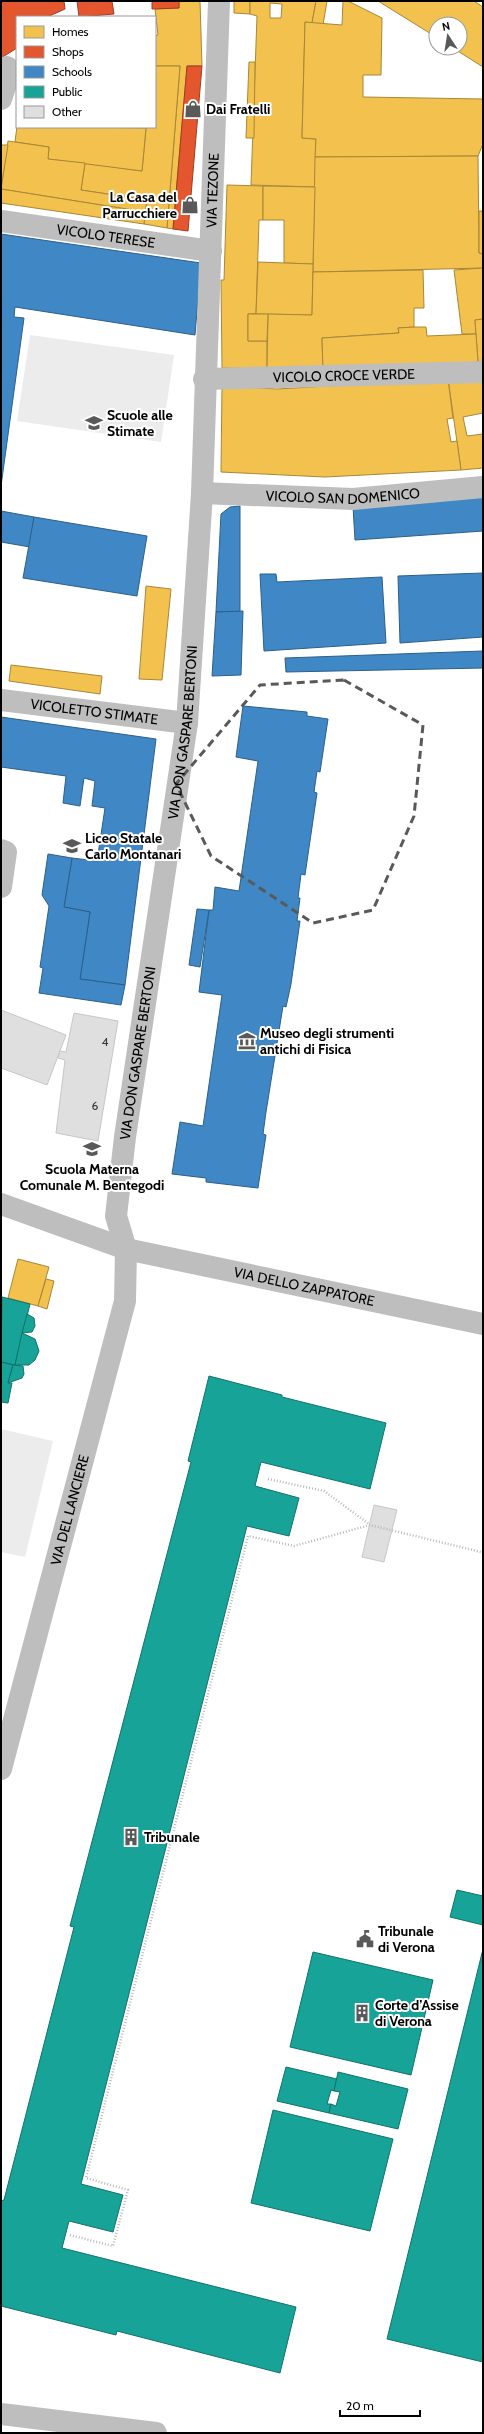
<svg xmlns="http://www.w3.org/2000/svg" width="484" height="2434" font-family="Cabin,sans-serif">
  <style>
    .green { fill: #ececec }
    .homes { fill: #f2c14e; stroke: #a98737; fill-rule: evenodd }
    .shops { fill: #e4572e; stroke: #a03d20 }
    .schools { fill: #3f88c5; stroke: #2c5f8a }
    .public { fill: #17a398; stroke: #10726a }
    .building { fill: #dfdfdf; stroke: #c7c7c7 }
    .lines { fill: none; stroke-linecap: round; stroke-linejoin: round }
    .path { stroke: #b9b9b9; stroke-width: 2.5; stroke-dasharray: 1 2; stroke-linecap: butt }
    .minor { stroke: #bebebe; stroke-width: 22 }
    .marked { fill: none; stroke: #595959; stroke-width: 3; stroke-dasharray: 8 5; stroke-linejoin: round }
    .labels { text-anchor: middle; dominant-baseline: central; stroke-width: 4; stroke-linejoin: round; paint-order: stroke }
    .number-label { font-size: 12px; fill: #383838 }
    .poi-label { font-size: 14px; font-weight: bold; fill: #000; stroke: #fff; text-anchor: start }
    .street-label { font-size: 14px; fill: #000; stroke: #fff }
  </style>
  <rect width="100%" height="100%" fill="#fff"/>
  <!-- green -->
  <g class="green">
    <path d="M30 335 174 355 161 442 17 421Z"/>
    <path d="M1 1429 53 1441 25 1557 1 1552Z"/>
  </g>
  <!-- homes -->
  <g class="homes">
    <path d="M179 1H200L202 66H187L173 229 167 228 180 66H155V36L158 35 155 9 179 8Z"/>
    <path d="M234 1H250V14L234 13Z"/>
    <path d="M250 1H316L312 23 305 22 302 138 316 139 315 187 251 185 257 16 250 14ZM270 3 282 4 281 18H270Z"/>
    <path d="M316 1H327L323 25 312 23Z"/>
    <path d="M343 1H348L382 18 381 75H363V97L483 99V144L478 156 315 157 316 139 302 138 305 22 342 25Z"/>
    <path d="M378 1H474L483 7V67L453 48H460V24H436V37Z"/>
    <path d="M249 62H255L254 138H246Z"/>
    <path d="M155 66H180L167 228 144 224 147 200 81 190 85 163 142 171 146 128 134 127H155Z"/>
    <path d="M17 126 146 128 142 171 48 159 49 147 15 142Z"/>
    <path d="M8 141 49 147 48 159 85 163 81 190 147 200 145 212 1 189Z"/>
    <path d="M1 145H8L1 188Z"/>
    <path d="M478 156 479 253 483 254V268L313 272 315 157Z"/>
    <path d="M227 185 263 186V220H259L256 314H248V341H267V369L222 368 221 280H224Z"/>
    <path d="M263 186 315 187 313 264 284 263V220H263Z"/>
    <path d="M1 189 145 212 144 224 1 203Z"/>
    <path d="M479 211H483V254L479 253Z"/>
    <path d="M258 262 313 264 312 315 256 314Z"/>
    <path d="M483 268V319L475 320 476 334H462L454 270Z"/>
    <path d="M423 270 424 308H414V327L398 328 399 333 322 338 323 370 267 369 268 314 312 315 313 272Z"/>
    <path d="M248 314H268L267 341H248Z"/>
    <path d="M483 319V361L478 362 475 320Z"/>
    <path d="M414 327H426L427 336 476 334 478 362 323 370 322 338 399 333 398 328Z"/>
    <path d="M483 376V413L463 417 467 436 483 434V468L461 470 448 379Z"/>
    <path d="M448 379 453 418 447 419 451 442 457 441 461 470 325 477 221 472 222 386 277 389Z"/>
    <path d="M146 586 171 589 162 680 139 679Z"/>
    <path d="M11 665 102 676 100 694 9 681Z"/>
    <path d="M18 1259 49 1267 38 1306 8 1298Z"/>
    <path d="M46 1279 54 1281 47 1309 38 1306Z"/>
  </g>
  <!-- shops -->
  <g class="shops">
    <path d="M4 1H64L65 9 47 17H17V48L1 58V3Z"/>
    <path d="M77 1H112L114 14 79 17Z"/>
    <path d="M152 1H179V8L152 9Z"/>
    <path d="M187 66H202L188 231 173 229Z"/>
  </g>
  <!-- schools -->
  <g class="schools">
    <path d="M1 234 201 263 195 335 15 307 14 317 24 318 1 486Z"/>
    <path d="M483 496V531L355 540 353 506Z"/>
    <path d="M240 506V612H216L221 514 230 507Z"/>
    <path d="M1 511 34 517 30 547 1 542Z"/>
    <path d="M34 517 147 536 137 596 23 578Z"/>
    <path d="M483 573V637L400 643 398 576Z"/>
    <path d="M260 574H276L277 582 382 577 386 643 264 651Z"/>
    <path d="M243 611 241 675 212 676 216 612Z"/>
    <path d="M483 651V668L286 672 285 658Z"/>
    <path d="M243 706 307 712V716L328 719 320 772 317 771 314 792 317 793 305 875 301 874 298 898H300L297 921H300L291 984 286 1007 283 1006 266 1112 263 1134 266 1135 258 1188 206 1182V1178L172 1174 180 1122 203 1126 222 995 199 992 209 910H213L215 887 239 891 258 761 236 757Z"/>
    <path d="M1 717 156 739 125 985 80 979 90 912 64 907 72 858 97 861 105 808 92 806 95 781 84 778 80 806 63 803 66 776 1 767Z"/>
    <path d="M48 854 72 858 64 907 90 912 80 979 125 985 121 1005 39 993 43 968 40 967 49 906 42 895Z"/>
    <path d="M197 909 209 910 200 967 189 965Z"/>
  </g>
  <!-- public -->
  <g class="public">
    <path d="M2 1297 30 1304 15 1365 1 1362Z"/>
    <path d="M27 1314 34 1318 35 1326 32 1332 22 1333Z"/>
    <path d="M22 1333 35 1339 39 1351 35 1360 29 1365H15Z"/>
    <path d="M1 1362 13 1365 8 1383H12L8 1403 1 1402Z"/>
    <path d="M13 1365 23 1366 24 1374 22 1378 8 1383Z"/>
    <path d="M209 1376 282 1395V1397L386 1423 370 1489 261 1462 255 1486 299 1498 289 1536 247 1526 81 2184 123 2195 113 2232 69 2221 62 2248 296 2307 280 2373 117 2331 116 2335 1 2306V2201L4 2200 74 1927 70 1926 191 1462 188 1461Z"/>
    <path d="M457 1890 483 1896V1925L450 1917Z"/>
    <path d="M483 1949V2362L387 2339Z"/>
    <path d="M313 1952 433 1980 411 2075 290 2047Z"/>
    <path d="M286 2067 337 2079 334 2091 331 2090 327 2104H331L329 2113 277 2101Z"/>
    <path d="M338 2072 408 2089 398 2129 329 2113 331 2104 336 2106 340 2092 334 2091Z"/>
    <path d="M273 2110 393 2139 370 2231 251 2203Z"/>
  </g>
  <!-- building -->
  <g class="building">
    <path d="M1 1010 66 1035 47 1085 1 1068Z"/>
    <path d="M74 1013 118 1021 98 1141 56 1133 65 1060 58 1058 60 1051 66 1052Z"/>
    <path d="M374 1505 397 1510 384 1562 362 1557Z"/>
  </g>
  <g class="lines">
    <!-- path -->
    <g class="path">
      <path d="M268 1479 324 1491 369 1524"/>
      <path d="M70 2235 113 2246 128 2190 86 2178 248 1536 294 1546 370 1525 481 1552"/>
    </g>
    <!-- minor -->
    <g class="minor">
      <path d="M1 99 9 75 7 67"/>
      <path id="s1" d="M1 221 211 251"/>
      <path id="s2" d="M204 379 483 372"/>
      <path id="s3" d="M202 493 353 499 483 487"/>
      <path id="s4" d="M1 700 187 723"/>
      <path d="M1 850 6 852 1 887"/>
      <path id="s5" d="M1 1204 126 1249 483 1324"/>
      <path id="s6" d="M1 1769 125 1301 126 1249 116 1216 125 1137 187 723 202 493 219 1"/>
      <path d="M1 2414 156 2433"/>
    </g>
  </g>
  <!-- marked area -->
  <path class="marked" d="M344 680 423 725 414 816 373 910 313 923 211 856 176 784 260 685Z"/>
  <!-- icons -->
  <defs>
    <g id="shop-bare" transform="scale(1.38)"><path d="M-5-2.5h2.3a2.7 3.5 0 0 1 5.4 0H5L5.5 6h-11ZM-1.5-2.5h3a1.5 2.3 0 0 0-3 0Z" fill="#595959" stroke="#fff" stroke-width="2.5" paint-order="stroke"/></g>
    <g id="school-bare" transform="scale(1.38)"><path d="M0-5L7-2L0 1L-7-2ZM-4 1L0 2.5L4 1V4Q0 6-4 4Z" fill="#595959" stroke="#fff" stroke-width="2.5" paint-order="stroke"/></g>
    <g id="museum-bare" transform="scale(1.38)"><path d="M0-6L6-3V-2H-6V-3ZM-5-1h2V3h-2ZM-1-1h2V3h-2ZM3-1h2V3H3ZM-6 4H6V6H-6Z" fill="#595959" stroke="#fff" stroke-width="2.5" paint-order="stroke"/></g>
    <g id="building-bare" transform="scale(1.38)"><path d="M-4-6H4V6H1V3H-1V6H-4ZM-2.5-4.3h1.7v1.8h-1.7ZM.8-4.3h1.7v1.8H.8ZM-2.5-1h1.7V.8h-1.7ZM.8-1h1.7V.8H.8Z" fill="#595959" stroke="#fff" stroke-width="2.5" paint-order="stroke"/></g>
    <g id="civic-bare" transform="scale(1.38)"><path d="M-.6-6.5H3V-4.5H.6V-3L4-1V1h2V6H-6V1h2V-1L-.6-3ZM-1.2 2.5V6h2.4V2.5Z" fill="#595959" stroke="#fff" stroke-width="2.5" paint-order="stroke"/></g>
  </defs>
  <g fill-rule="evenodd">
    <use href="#shop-bare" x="193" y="109"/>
    <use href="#shop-bare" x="190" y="205"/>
    <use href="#school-bare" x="94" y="423"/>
    <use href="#school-bare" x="72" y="846"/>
    <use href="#museum-bare" x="247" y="1041"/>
    <use href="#school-bare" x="92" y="1149"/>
    <use href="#building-bare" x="131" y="1837"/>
    <use href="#civic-bare" x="365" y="1939"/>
    <use href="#building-bare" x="362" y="2013"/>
  </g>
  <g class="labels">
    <!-- number labels -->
    <g class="number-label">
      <text x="105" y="1041">4</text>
      <text x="95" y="1105">6</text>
    </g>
    <!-- poi labels -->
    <g class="poi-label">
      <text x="206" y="109">Dai Fratelli</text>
      <text x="177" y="197" text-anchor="end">La Casa del<tspan x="177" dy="16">Parrucchiere</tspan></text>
      <text x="107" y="415">Scuole alle<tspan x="107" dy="16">Stimate</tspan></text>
      <text x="85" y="838">Liceo Statale<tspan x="85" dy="16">Carlo Montanari</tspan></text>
      <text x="260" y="1033">Museo degli strumenti<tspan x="260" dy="16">antichi di Fisica</tspan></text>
      <text x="92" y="1169" text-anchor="middle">Scuola Materna<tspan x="92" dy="16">Comunale M. Bentegodi</tspan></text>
      <text x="144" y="1837">Tribunale</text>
      <text x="378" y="1931">Tribunale<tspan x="378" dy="16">di Verona</tspan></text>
      <text x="375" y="2005">Corte d’Assise<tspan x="375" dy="16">di Verona</tspan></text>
    </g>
    <!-- street labels -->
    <g class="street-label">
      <text stroke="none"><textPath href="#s6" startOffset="1602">VIA TEZONE</textPath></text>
      <text stroke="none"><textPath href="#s1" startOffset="106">VICOLO TERESE</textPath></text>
      <text stroke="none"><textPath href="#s2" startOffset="140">VICOLO CROCE VERDE</textPath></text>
      <text stroke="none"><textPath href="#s3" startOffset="141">VICOLO SAN DOMENICO</textPath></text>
      <text stroke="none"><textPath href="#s4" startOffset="94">VICOLETTO STIMATE</textPath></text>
      <text stroke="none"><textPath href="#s6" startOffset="1059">VIA DON GASPARE BERTONI</textPath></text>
      <text stroke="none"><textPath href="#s6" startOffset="735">VIA DON GASPARE BERTONI</textPath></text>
      <text stroke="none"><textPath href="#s5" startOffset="315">VIA DELLO ZAPPATORE</textPath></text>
      <text stroke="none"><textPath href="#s6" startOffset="268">VIA DEL LANCIERE</textPath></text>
    </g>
  </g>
  <!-- border -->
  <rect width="484" height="2434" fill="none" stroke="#000000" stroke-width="4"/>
  <!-- legend -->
  <rect x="16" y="16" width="140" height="112" fill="#ffffff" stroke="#999999"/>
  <rect x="24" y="26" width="20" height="12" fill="#f2c14e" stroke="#999999"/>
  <text x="52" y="36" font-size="12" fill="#000000">Homes</text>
  <rect x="24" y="46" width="20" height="12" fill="#e4572e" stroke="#999999"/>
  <text x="52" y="56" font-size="12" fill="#000000">Shops</text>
  <rect x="24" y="66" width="20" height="12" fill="#3f88c5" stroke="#999999"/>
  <text x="52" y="76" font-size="12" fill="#000000">Schools</text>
  <rect x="24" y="86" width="20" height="12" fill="#17a398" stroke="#999999"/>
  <text x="52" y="96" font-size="12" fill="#000000">Public</text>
  <rect x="24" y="106" width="20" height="12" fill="#dfdfdf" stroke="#999999"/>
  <text x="52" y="116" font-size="12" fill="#000000">Other</text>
  <!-- north arrow -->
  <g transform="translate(448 36) rotate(348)"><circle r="19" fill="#ffffff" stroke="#999999"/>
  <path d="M0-3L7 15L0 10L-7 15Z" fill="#595959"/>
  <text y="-6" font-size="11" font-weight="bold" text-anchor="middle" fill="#000000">N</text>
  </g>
  <!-- scale -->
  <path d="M340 2410v6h80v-6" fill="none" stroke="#000000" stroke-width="2"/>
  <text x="346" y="2410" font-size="12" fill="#000000" stroke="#ffffff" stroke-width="3" paint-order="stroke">20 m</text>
</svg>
